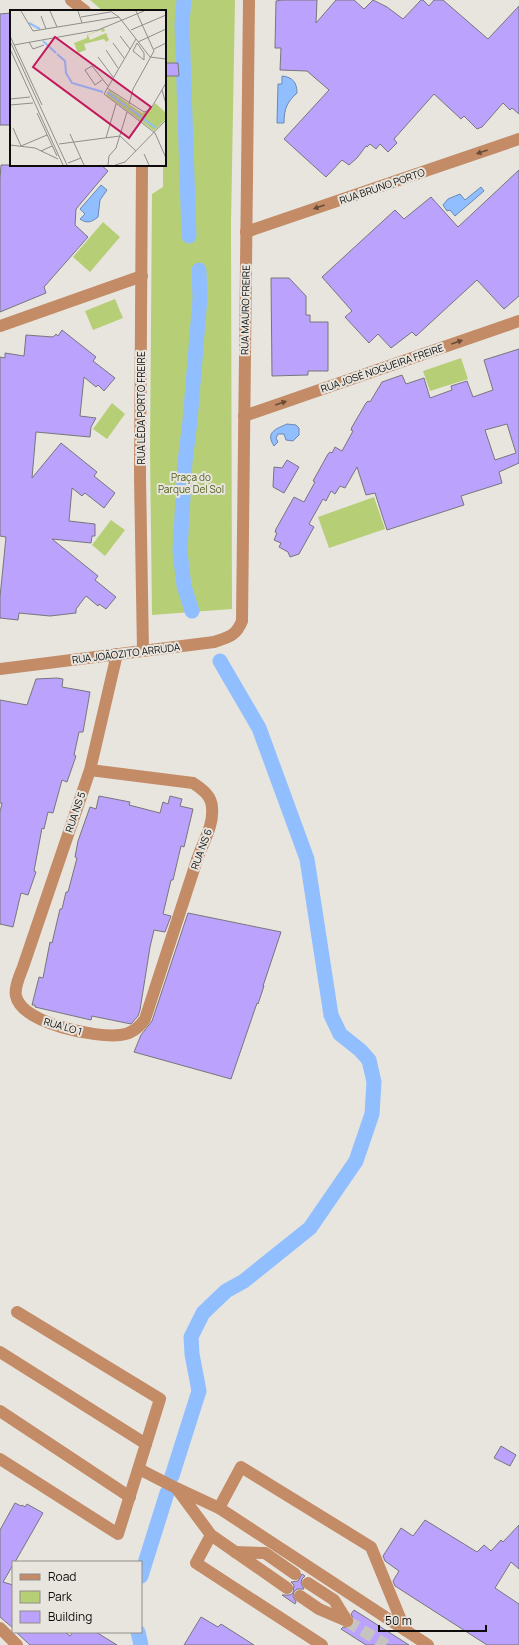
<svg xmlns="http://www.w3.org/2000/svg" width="519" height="1645" font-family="Manrope,sans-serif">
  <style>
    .green { fill: #b6cf77 }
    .water { fill: #91befe; stroke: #6989b5 }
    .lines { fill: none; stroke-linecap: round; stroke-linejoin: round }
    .canal { stroke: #91befe; stroke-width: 15 }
    .building { fill: #bba2fd; stroke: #77767b; fill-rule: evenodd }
    .minor-tunnel { stroke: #c7c4bf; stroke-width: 12; stroke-dasharray: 12 6; stroke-linecap: butt }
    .minor { stroke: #c38b66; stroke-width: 12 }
    .oneway { fill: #684c38 }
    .labels { text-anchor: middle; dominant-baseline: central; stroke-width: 4; stroke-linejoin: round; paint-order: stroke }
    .street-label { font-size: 10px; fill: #0d0c0a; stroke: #e8e5df }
    .park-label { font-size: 10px; fill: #4e5e18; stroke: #e8e5df }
    .inset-river { fill: none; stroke: #91befe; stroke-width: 2 }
    .inset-road { fill: none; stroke: #908e8a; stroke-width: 1 }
    .view { fill: #c2185b; fill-opacity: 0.15; stroke: #c2185b; stroke-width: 2 }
    .inset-edge { fill: none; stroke: #0d0c0a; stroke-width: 2 }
  </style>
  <rect width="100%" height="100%" fill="#e8e5df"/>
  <!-- green -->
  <g class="green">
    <path d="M90 0H235L231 223 232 609 152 615 150 450 152 194 163 187V165H165V11H103Z"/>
    <path d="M103 222 120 237 90 272 73 257Z"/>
    <path d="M115 299 123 318 93 330 85 311Z"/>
    <path d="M461 358 468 379 430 391 423 371Z"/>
    <path d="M112 403 125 414 107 439 93 429Z"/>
    <path d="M374 497 385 529 329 548 318 517Z"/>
    <path d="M111 520 125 530 105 556 92 545Z"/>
  </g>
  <!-- water -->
  <g class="water">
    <path d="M282 76C293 77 297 83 297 93 287 102 284 109 284 123H277L278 84H282Z"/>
    <path d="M101 185 107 190 100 200 98 217C92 222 87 224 80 219L85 214 80 209Z"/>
    <path d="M481 187 484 191 455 216 450 210 447 211 443 205 448 199 460 194 465 200Z"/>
    <path d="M287 424 296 425 299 428V435L293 441 286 440 284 434H278L276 438 278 442 274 446C265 432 276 429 287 424Z"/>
  </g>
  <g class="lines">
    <!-- canal -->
    <g class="canal">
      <path d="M184 0 182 24 189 236"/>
      <path d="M192 611 184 586 180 551 185 462 190 421 200 298 199 270"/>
      <path d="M172 1476 199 1391 192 1354 191 1337 203 1313 226 1291 244 1281 310 1228 356 1161 372 1114 374 1082 369 1060 360 1050 340 1034 331 1015 307 859 259 728 220 661"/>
      <path d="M141 1576 167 1493"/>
      <path d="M138 1632 141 1645"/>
    </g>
  </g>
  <!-- building -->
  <g class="building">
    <path d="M282 0H317L316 23 336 0H354L364 9 373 0 387 7 403 19 421 0H423L429 6 434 0H443L488 39 519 6V114L512 108 510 110 503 103 482 127 477 129 464 116 461 119 434 94 394 139 397 143 388 152 380 144 376 149 370 144 367 147 366 146 357 158 349 165 342 160 326 177 284 139 329 90 307 71 280 70 281 48H275L276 1Z"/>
    <path d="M11 13V125H0V14Z"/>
    <path d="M165 63H178L179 76H165Z"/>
    <path d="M1 165H101L108 171 76 209 75 225 88 237 44 287 46 293 0 312V179Z"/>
    <path d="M519 170V296L504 309 477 280 416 336 412 332 391 348 378 334 369 343 345 317 352 311 322 277 395 210 404 219 431 197 458 227Z"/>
    <path d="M271 278H289L306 296V315H310V322H328V371H308V375L272 376Z"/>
    <path d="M62 330 96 357 93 361 115 378 104 391 98 385 96 387 84 377 80 416 96 418 91 427 90 437 36 432 32 478 61 443 97 472 94 476 115 493 104 508 85 493 82 496 72 488 69 521 95 524V536H92L91 543 52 539 98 576 95 580 116 597 106 609 99 604 98 606 86 596 76 609V613L50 616 19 613 18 620 0 618V597L6 537 0 536V357L5 358V353L24 356 26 335 53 337 56 334 58 336Z"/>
    <path d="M519 349V463L499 472 502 483 461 496 464 505 387 530 375 493 366 495 357 467 345 488 340 486 335 494 331 491 326 501 323 499 309 524 314 527 299 554 290 557 288 552 279 547 281 543 274 540 277 533 275 532 276 529 294 497 304 502 315 482 313 481 328 454 330 452 332 453 335 447 342 451 353 431 351 430 352 427 366 403 368 401 370 402 382 382 402 375 406 384 424 378 430 398 452 390 451 386 467 381 473 397 493 390 484 360ZM507 424 516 453 495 460 485 430Z"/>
    <path d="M287 460 299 467 284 493 273 487 274 467 282 468Z"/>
    <path d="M57 678 63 679 62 687 90 692 83 732H79L74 755 76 756 67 782 62 780 53 813 48 812 44 829 42 828 34 871 36 872 28 895 21 893 13 927 0 924V812L2 803H0V700L27 705 36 679Z"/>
    <path d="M99 796 130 802 129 805 160 813 163 802 168 804 170 796 182 799 180 806 193 809 184 847 181 846 173 880H171L163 914 171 916 165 932 154 930 150 947 140 1010 138 1016 131 1024 92 1016 91 1020 35 1007V1005H32L39 977 43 978 50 942 52 943 60 909H62L66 892H68L77 858 75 857 78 841 90 807 96 809Z"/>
    <path d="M188 913 281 932 263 986H264L258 1004 257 1003 231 1079 134 1052 141 1035 152 1021Z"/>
    <path d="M501 1446 516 1455 510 1466 494 1458Z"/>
    <path d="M15 1503 21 1506 22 1505 25 1507 27 1504 43 1513 15 1562H13V1565L3 1582 13 1585V1628L0 1617V1530Z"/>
    <path d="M425 1520 477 1552 484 1545 491 1551 501 1540 503 1542 519 1525V1569L511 1562 495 1588 519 1604V1645H487L395 1586 393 1581 399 1571 385 1561 383 1556 401 1528 413 1536Z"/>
    <path d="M302 1574 305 1576 302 1579 301 1583 304 1589H297L294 1592 293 1596 296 1602 295 1604 282 1595H290L293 1593 294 1585 291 1582 298 1581Z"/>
    <path d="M354 1610 409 1645H366L341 1629 343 1627 351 1628 353 1625 354 1620 351 1614Z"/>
    <path d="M201 1617 218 1627 221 1624 254 1645H184Z"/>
    <path d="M16 1632H65L70 1636 73 1632H96L117 1645H30Z"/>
  </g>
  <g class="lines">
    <!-- minor-tunnel -->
    <path class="minor-tunnel" d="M347 1621 386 1645"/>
    <!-- minor -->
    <g class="minor">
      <path d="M71 0 85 11"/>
      <path d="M142 165 140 477 143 650"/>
      <path d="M246 232 519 139"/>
      <path d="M0 326 142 276"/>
      <path d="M244 416 519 321"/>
      <path d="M0 669 214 642C229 637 236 636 242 621L249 0"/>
      <path d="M90 770 193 783C202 789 212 796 212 808 214 827 201 845 196 863 179 915 162 967 145 1019 139 1028 132 1034 120 1035 97 1038 22 1024 16 996 14 988 20 975 23 967L90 770 117 654"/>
      <path d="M0 1352 146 1444"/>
      <path d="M0 1411 130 1497"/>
      <path d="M0 1459 118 1534 160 1399 17 1312"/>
      <path d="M139 1469 176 1488 219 1508 428 1645"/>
      <path d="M177 1489 211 1535 287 1588"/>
      <path d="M219 1508 241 1467 371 1547 405 1630"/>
      <path d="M211 1535 196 1563 322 1645"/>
      <path d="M235 1552 265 1553 295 1574"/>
      <path d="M308 1583 334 1600 347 1621"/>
      <path d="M300 1596 319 1609 347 1621"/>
      <path d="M0 1628 17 1645"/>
    </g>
  </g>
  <!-- one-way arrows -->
  <defs><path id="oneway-solid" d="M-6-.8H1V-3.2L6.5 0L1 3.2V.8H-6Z"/></defs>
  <g class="oneway">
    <use href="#oneway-solid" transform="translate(482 152) rotate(161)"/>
    <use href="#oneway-solid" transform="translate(319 207) rotate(161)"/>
    <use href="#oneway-solid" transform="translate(457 342) rotate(-19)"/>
    <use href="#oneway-solid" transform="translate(281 403) rotate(-19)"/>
  </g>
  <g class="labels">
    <!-- street labels -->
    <g class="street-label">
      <text transform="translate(382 186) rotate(-19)">RUA BRUNO PORTO</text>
      <text transform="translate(245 310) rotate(-89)">RUA MAURO FREIRE</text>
      <text transform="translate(382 368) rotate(-19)">RUA JOSÉ NOGUEIRA FREIRE</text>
      <text transform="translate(141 408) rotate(-90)">RUA LÊDA PORTO FREIRE</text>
      <text transform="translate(126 653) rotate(-7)">RUA JOÃOZITO ARRUDA</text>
      <text transform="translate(75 812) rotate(-71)">RUA NS 5</text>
      <text transform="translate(201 849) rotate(-70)">RUA NS 6</text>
      <text transform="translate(63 1026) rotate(16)">RUA LO 1</text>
    </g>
    <!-- park labels -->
    <g class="park-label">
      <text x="191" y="477">Praça do<tspan x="191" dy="12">Parque Del Sol</tspan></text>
    </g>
  </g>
  <!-- overview -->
  <g transform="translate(10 10)">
    <rect width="156" height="156" fill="#e8e5df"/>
    <path d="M94 18 95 21 92 22 91 20 78 25 80 30 96 23 99 30 96 32 94 29 74 34 76 40 68 43 64 33 77 28V25ZM99 80 132 103 140 101 145 93 155 102 156 109 144 121 96 85Z" fill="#b6cf77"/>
    <path class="inset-river" d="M19 13 30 19M33 31 46 43M47 44 55 51 56 63 62 73 93 82M97 82 117 97M119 98 146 118"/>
    <path class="inset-road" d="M11 1 23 21 109 7M40 1 47 17M68 1 72 13M100 1 109 7 140 47 156 49M31 6 36 19M71 7 100 2M121 20 156 5M0 26 32 95M110 26 120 39M126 29 94 84 145 123 156 148M0 31 57 155M19 32 23 39 34 35M128 32 156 19M103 33 114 48M127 33 134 43V50L123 41ZM4 35 88 20 134 1M0 39 53 155M144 39 156 33M96 40 108 58M88 47 103 67M92 70 85 75 75 60 82 56 98 76M97 78 134 102 140 100 156 73M152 80 156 94M0 89 20 87M119 94 123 79 144 41 126 1M0 95 23 93M27 103 47 146M3 118 11 136 37 125M60 124 74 155M110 126 126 141M96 128 106 94M49 134 110 126M0 135 25 138 48 149M31 141 42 136M134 144 139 155M58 153 71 148M98 155 99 146 106 138 117 102M105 155 115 152 156 110"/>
    <path class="view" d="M45 27 141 97 119 128 23 57Z"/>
    <rect width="156" height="156" class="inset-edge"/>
  </g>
  <!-- legend -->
  <rect x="12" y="1561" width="130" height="72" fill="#e8e5df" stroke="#908e8a"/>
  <rect x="20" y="1574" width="20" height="6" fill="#c38b66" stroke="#908e8a"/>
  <text x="48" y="1581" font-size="12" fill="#0d0c0a">Road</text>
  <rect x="20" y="1591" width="20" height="12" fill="#b6cf77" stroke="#908e8a"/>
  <text x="48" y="1601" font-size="12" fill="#0d0c0a">Park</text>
  <rect x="20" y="1611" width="20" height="12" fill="#bba2fd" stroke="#908e8a"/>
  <text x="48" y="1621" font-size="12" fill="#0d0c0a">Building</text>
  <!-- scale -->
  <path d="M379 1625v6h107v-6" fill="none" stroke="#0d0c0a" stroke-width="2"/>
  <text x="385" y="1625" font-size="12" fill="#0d0c0a" stroke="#e8e5df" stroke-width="3" paint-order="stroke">50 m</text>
</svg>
